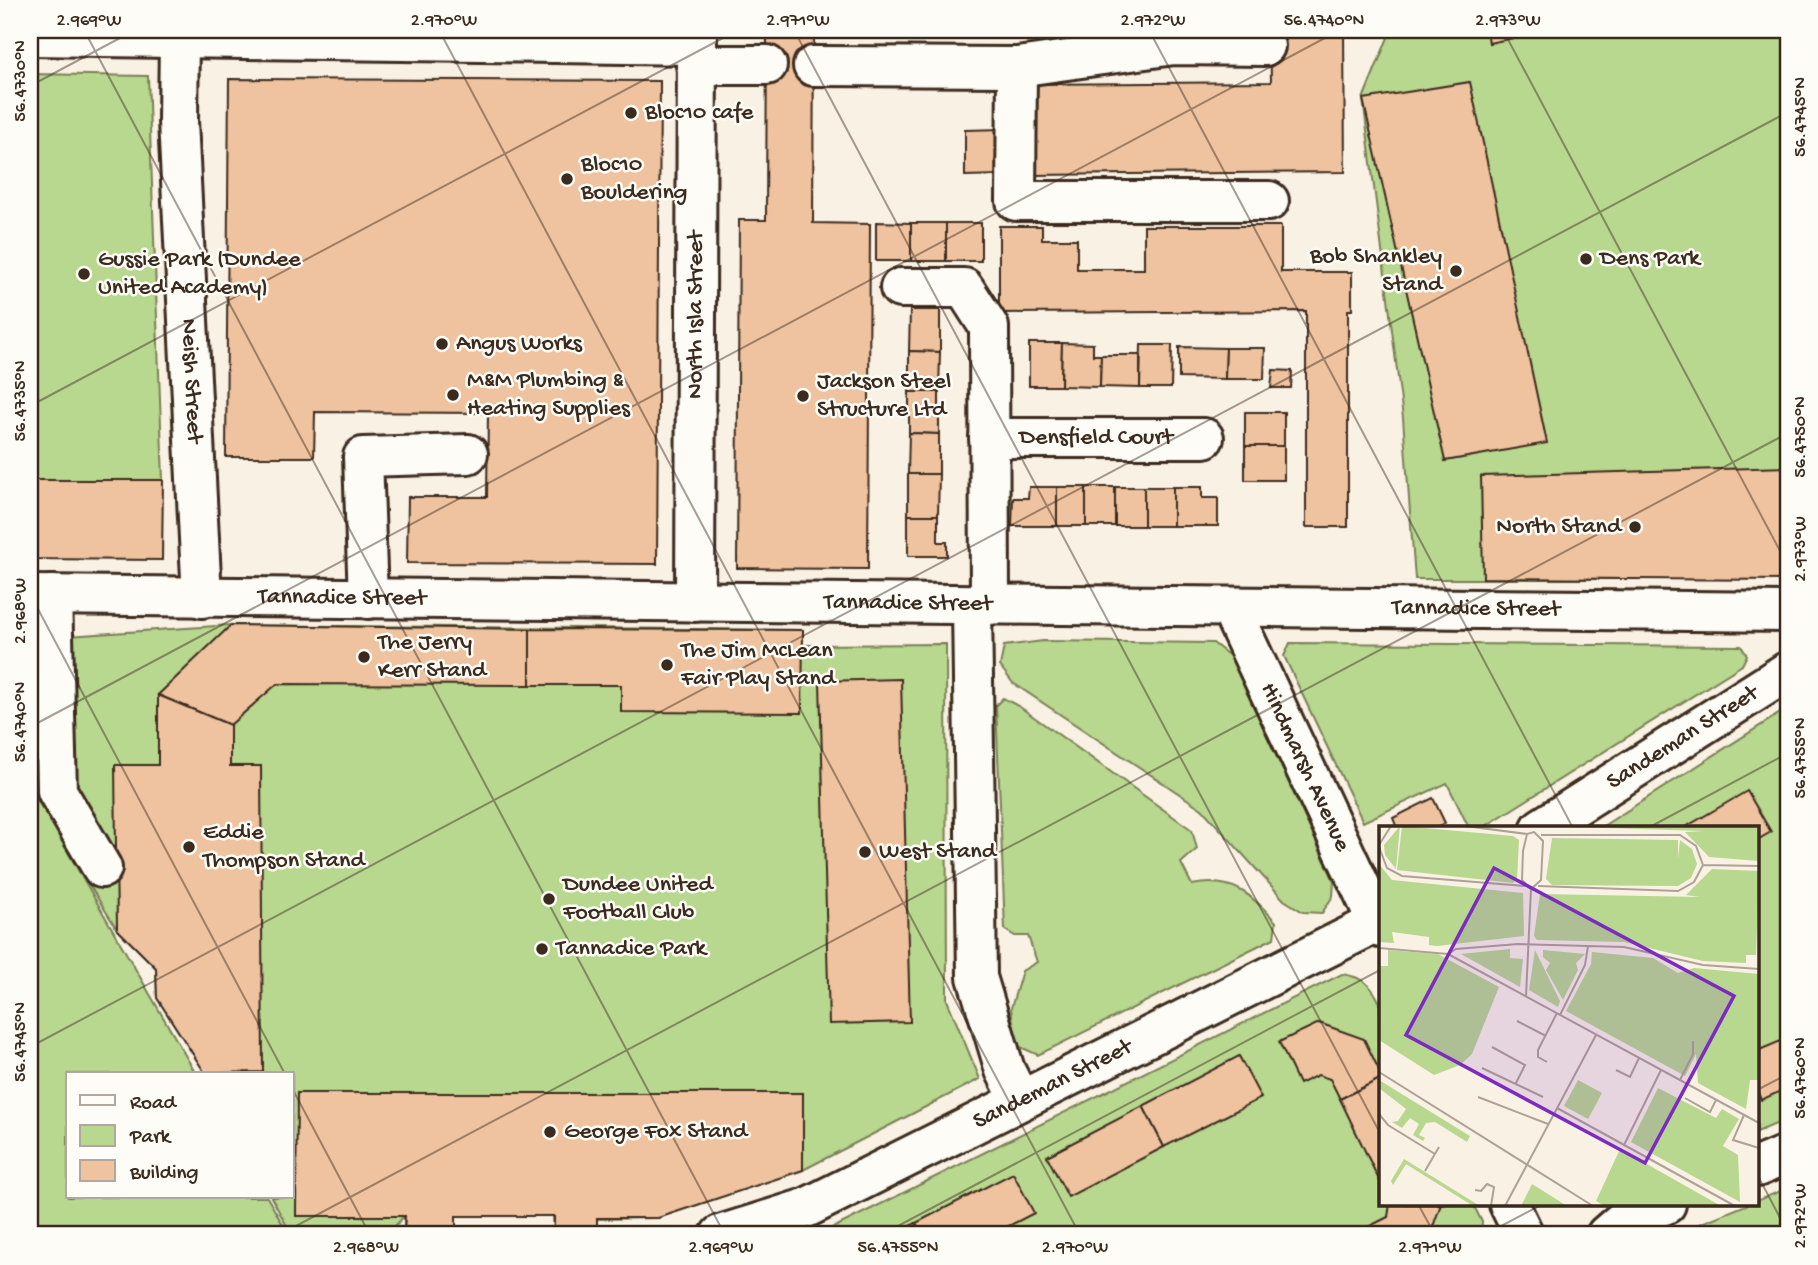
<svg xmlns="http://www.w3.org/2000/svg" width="1818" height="1265" font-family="'Gochi Hand',sans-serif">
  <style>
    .green { fill: #b8d78f; stroke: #7a8056; stroke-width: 2 }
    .building { fill: #efc39f; stroke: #3b2a1e; stroke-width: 2 }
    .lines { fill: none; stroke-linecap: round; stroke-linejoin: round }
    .minor-casing { stroke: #3b2a1e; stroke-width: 44 }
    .minor { stroke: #fdfcf7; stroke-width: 38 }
    .ticks { fill: none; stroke: #3b2a1e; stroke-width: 2; stroke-opacity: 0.45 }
    .poi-dot { fill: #3b2a1e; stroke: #fdfcf7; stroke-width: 2.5 }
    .labels { text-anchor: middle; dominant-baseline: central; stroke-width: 5; stroke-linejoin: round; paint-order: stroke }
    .poi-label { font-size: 24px; fill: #3b2a1e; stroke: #fdfcf7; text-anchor: start }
    .street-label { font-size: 24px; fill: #3b2a1e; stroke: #fdfcf7 }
    .inset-road { fill: none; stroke: #aea195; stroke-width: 2 }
    .view { fill: #7b2cbf; fill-opacity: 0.15; stroke: #7b2cbf; stroke-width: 3.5 }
    .inset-edge { fill: none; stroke: #3b2a1e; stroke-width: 3.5 }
    .neatline { fill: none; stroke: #3b2a1e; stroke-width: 2.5 }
    .ticks-label { font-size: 18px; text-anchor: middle; fill: #3b2a1e }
  </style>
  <rect width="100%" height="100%" fill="#faf1e5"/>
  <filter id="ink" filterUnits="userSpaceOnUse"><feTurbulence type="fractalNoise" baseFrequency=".0143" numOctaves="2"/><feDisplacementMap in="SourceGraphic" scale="14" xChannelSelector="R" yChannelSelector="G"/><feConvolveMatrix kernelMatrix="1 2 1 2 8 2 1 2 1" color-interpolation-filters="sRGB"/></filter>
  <g filter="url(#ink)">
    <!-- green -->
    <g class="green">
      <path d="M1391 30H1788V579H1415L1403 418 1363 99Z"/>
      <path d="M30 74 148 76 163 480H30Z"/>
      <path d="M231 625 803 630V645L946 644 947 1000 980 1079 803 1170 658 1218 597 1219V1234H554L553 1216H456V1234H404V1216L387 1235H292L271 1197H292V1074H206L157 998 156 968 117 929 58 835 196 1074H68V1197H267L289 1235H30V788L43 810 38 638Z"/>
      <path d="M1043 641 1213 643 1231 657 1334 881 1333 896 1322 913 1303 912 1284 900 1202 809 1013 683 1000 666 1004 646Z"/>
      <path d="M1290 643 1741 646 1747 655 1742 665 1484 827 1469 828 1447 783 1363 822 1284 656Z"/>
      <path d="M1003 698 1020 707 1192 830 1197 849 1181 863 1192 885C1233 877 1251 894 1276 922L1274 938 1038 1055 1016 1045 1011 1008 1022 971 1037 962 1028 936H1015L1005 930 996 705Z"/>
      <path d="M1788 708V1119L1757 1132V828H1600Z"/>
      <path d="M1342 974C1363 977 1371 984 1380 1003V1204H1473L1482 1222 1481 1235H819Z"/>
      <path d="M1788 1188V1235H1672Z"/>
    </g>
    <!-- building -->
    <g class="building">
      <path d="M767 30H814L813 223 870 224 868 569 737 568 739 220H766Z"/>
      <rect x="942" y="30" width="218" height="4"/>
      <path d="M1270 30H1344L1345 172 1032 175 1031 84 1271 82Z"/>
      <path d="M1487 30H1552L1489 43Z"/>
      <path d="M229 79 660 81 657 564 407 563 408 497H487L488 413 315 412 314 457H226Z"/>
      <path d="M1470 82 1547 443 1445 461 1363 99Z"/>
      <path d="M1002 129V175L965 176V130Z"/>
      <path d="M876 222 911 223V261H876Z"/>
      <rect x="911" y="223" width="35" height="38"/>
      <rect x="946" y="223" width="35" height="38"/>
      <path d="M999 226H1042V239H1077V269H1144V226H1281V272H1352V310H1348V527H1306V311L999 313Z"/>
      <path d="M910 310H940V352L909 351Z"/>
      <path d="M1029 343H1062L1061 386H1029Z"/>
      <path d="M1062 343 1093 344V355H1101L1100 387 1061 386Z"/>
      <path d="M1141 345H1172L1171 388H1140Z"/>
      <path d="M1179 347 1226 348 1225 379 1179 378Z"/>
      <path d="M1226 348H1265L1264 379H1225Z"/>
      <path d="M909 351 940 352 939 392H909Z"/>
      <path d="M1101 355H1140V388L1100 387Z"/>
      <path d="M1273 370 1292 371 1291 388H1271Z"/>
      <path d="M909 392H939V434L909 433Z"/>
      <rect x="1245" y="412" width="39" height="34"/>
      <path d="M909 433 939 434V474H908Z"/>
      <rect x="1245" y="446" width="39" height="34"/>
      <path d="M1788 467V580L1483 578 1481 476Z"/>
      <path d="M908 474H939L938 515H908Z"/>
      <path d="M30 480H163L162 560 30 559Z"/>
      <path d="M1029 487H1057V526H1012L1013 498H1028Z"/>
      <rect x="1057" y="487" width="29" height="39"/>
      <rect x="1086" y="487" width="29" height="39"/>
      <rect x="1115" y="487" width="29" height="39"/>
      <rect x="1144" y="487" width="29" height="39"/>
      <path d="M1173 487H1202V498H1218V526H1173Z"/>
      <path d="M908 515H938V542H947V556H908Z"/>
      <path d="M231 625 530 629V685L277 684 230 725 158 695Z"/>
      <path d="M530 629 803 630 802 713 621 712V685H530Z"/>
      <path d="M901 679 910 1022 829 1024 820 681Z"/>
      <path d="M158 695 230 725V766H261L263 1072 205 1073 157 998 156 968 117 929 115 765H158Z"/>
      <path d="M1788 771V792L1779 777Z"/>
      <path d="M1747 791 1771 832 1757 840V828H1684Z"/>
      <path d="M1433 798 1445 823 1437 828H1397L1393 818Z"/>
      <path d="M1319 1023 1364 1039 1380 1072V1079L1340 1099 1330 1079 1318 1075 1299 1084 1279 1042Z"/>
      <path d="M1788 1038V1088L1761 1100 1757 1090V1051Z"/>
      <path d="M1239 1056 1261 1098 1164 1147 1143 1106Z"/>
      <path d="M1380 1079V1182L1340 1099Z"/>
      <path d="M297 1093H803V1170L658 1218H597V1234H554V1216H456V1234H404L405 1216H296Z"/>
      <path d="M1143 1106 1164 1147 1068 1197 1047 1156Z"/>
      <path d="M1013 1173 1034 1213 991 1235H922L916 1223Z"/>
      <path d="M1390 1204H1441L1430 1235H1372L1368 1227 1388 1217Z"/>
      <path d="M916 1223 922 1235H891Z"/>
    </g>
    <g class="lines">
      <!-- minor casing -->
      <g class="minor-casing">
        <g id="minor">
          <path d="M30 36 697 45"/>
          <path id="s1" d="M179 38 178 121 202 598"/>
          <path d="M696 65H767"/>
          <path d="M813 66 1017 67 1174 45 1265 46"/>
          <path d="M1017 67 1016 201H1269"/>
          <path d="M900 288H964L989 327 990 605"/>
          <path id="s2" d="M989 438H1204"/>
          <path id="s3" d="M30 595 1788 612"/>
          <path d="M52 595 57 791 102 868"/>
          <path d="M368 599 363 457 468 454"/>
          <path id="s4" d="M695 602 697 30"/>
          <path d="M972 605 977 977 1005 1070 1020 1100"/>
          <path id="s5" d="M1230 607 1380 928"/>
          <path id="s6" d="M1541 828 1788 671"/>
          <path d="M1757 1167 1788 1154"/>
          <path d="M1509 1204 1524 1235"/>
          <path id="s7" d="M720 1235 806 1208 1380 921"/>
          <path d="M1606 1235 1621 1222 1666 1204"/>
        </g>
      </g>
      <!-- minor -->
      <use href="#minor" class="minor"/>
    </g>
  </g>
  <!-- ticks -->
  <path class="ticks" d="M84 30 725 1235M439 30 1080 1235M794 30 1380 1133M1149 30 1573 828M1503 30 1788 566M30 86 135 30M30 406 738 30M30 594 285 1074M30 727 1340 30M1648 828 1788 753M30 1047 1788 112M292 1088 370 1235M1757 1090 1788 1074M1757 1174 1788 1233M1418 1204 1435 1235M279 1235 1788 433M881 1235 1380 970M1484 1235 1543 1204"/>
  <!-- markers -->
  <g class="poi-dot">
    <circle cx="631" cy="113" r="7"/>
    <circle cx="567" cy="179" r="7"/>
    <circle cx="1586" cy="259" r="7"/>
    <circle cx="1456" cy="271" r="7"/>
    <circle cx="84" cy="274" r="7"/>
    <circle cx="442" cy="344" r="7"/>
    <circle cx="453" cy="395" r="7"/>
    <circle cx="803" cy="396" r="7"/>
    <circle cx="1635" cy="527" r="7"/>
    <circle cx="364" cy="657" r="7"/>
    <circle cx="667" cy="665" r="7"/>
    <circle cx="189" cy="847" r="7"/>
    <circle cx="865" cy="852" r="7"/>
    <circle cx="549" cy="899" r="7"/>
    <circle cx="542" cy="949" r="7"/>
    <circle cx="550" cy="1132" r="7"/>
  </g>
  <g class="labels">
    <!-- poi labels -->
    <g class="poi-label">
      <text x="645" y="113">Bloc10 cafe</text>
      <text x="581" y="165">Bloc10<tspan x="581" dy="28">Bouldering</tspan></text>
      <text x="1442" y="257" text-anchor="end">Bob Shankley<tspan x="1442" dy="28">Stand</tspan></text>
      <text x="1600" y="259">Dens Park</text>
      <text x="98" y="260">Gussie Park (Dundee<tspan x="98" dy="28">United Academy)</tspan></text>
      <text x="456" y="344">Angus Works</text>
      <text x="467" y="381">M&amp;M Plumbing &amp;<tspan x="467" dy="28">Heating Supplies</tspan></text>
      <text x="817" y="382">Jackson Steel<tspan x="817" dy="28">Structure Ltd</tspan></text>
      <text x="1621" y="527" text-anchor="end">North Stand</text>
      <text x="378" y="643">The Jerry<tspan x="378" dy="28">Kerr Stand</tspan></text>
      <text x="681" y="651">The Jim McLean<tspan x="681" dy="28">Fair Play Stand</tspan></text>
      <text x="203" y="833">Eddie<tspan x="203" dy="28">Thompson Stand</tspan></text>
      <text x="879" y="852">West Stand</text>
      <text x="563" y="885">Dundee United<tspan x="563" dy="28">Football Club</tspan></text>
      <text x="556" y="949">Tannadice Park</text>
      <text x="564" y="1132">George Fox Stand</text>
    </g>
    <!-- street labels -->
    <g class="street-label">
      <text stroke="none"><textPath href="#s4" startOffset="287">North Isla Street</textPath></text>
      <text stroke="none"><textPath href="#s1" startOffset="343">Neish Street</textPath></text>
      <text stroke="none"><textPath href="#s2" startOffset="107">Densfield Court</textPath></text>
      <text stroke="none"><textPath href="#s3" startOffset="312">Tannadice Street</textPath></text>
      <text stroke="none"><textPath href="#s3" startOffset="878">Tannadice Street</textPath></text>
      <text stroke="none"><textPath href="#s3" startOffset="1446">Tannadice Street</textPath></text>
      <text stroke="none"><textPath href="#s6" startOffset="168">Sandeman Street</textPath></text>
      <text stroke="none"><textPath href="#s5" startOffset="177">Hindmarsh Avenue</textPath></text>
      <text stroke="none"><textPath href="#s7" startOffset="366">Sandeman Street</textPath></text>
    </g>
  </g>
  <!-- overview -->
  <g transform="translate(1379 826)">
    <rect width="380" height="380" fill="#faf1e5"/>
    <path d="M21 0 17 43 6 29 5 19ZM23 0 134 10 140 14 138 53 134 57 18 44ZM161 0H380V35L330 31 306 6 325 5ZM173 12 299 14V33L301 14 313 23 318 38 312 52 299 60 173 59 167 53ZM0 38 13 54 144 67 145 110 58 120 50 119V111L13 106 15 117 0 116ZM333 43 380 45 377 129H367V137L324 135 245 116 158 114 155 110 161 68 321 71 307 69ZM131 123V132L144 133 141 161 82 128ZM9 124 59 128 120 161 93 228 81 239 55 249 0 214V140H9ZM156 124 181 175 179 181 150 164ZM164 124 206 128 197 137 199 144 184 174 167 144 171 137 164 131ZM213 126 274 132 299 147 315 142 380 148V254H371L367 283 319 257 317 228 306 250 187 185 212 138ZM0 254 91 310 88 316 56 296 47 297 40 309 46 312 44 315 34 309 40 298 31 292 23 302 13 296 19 295 27 283 0 262ZM199 254 223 267 209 293 185 280ZM279 262 337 292 343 283 360 293 344 320 359 329 361 376 252 316ZM241 323 250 328 342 380H226L217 375ZM25 333 101 380H94L27 338 14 359 12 355ZM153 358 177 373 188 380H142Z" fill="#b8d78f"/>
    <path class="inset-road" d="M86 0 148 8M155 6 164 15 162 54 152 63 143 54 144 25 148 8ZM162 9H301L317 20 324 39M0 19 12 0M0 21 8 42 23 50 146 60M324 39 380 40M159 60 299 65 315 56 324 39M0 122 69 128 77 123 139 118 245 121 324 139 380 143M69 128 380 297M147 170 152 63M181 189 206 139 209 120M138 195 167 210M113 221 146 239 137 257M168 236 159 231V224L178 187M103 242 164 271M237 244 251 251 260 232M0 246 214 380M301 254 314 228V215M99 271 169 298M306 272 331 286 337 274M178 282 356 380M0 288 9 299 56 328M365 289 354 314 380 322M245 319 282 244M46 345 60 321M96 364 102 365 108 358 115 361 112 380M126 380 217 209"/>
    <path class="view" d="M115 42 355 170 266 337 27 209Z"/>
    <rect width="380" height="380" class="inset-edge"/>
  </g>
  <!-- margin -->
  <rect width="1818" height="1265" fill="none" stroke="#fdfcf7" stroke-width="77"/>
  <!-- legend -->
  <rect x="66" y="1072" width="228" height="126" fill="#fdfcf7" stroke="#afa8a0" stroke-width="2"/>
  <rect x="80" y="1095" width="35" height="10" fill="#fdfcf7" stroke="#afa8a0" stroke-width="2"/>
  <text x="130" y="1108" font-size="21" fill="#3b2a1e">Road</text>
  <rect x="80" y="1125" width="35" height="21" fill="#b8d78f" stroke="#afa8a0" stroke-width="2"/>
  <text x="130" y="1142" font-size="21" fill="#3b2a1e">Park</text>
  <rect x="80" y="1160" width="35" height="21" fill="#efc39f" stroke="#afa8a0" stroke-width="2"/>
  <text x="130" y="1178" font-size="21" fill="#3b2a1e">Building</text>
  <rect x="38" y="38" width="1742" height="1188" class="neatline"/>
  <g class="ticks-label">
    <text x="89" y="25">2.969°W</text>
    <text x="444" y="25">2.970°W</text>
    <text x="798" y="25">2.971°W</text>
    <text x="1153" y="25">2.972°W</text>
    <text x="1324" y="25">56.4740°N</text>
    <text x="1508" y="25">2.973°W</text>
    <text transform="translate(19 81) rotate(-90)" y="6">56.4730°N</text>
    <text transform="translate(1799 117) rotate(-90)" y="6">56.4745°N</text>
    <text transform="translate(19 401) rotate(-90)" y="6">56.4735°N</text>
    <text transform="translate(1799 437) rotate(-90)" y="6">56.4750°N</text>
    <text transform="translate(1799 549) rotate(-90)" y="6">2.973°W</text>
    <text transform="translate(19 611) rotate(-90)" y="6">2.968°W</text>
    <text transform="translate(19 722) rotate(-90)" y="6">56.4740°N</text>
    <text transform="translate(1799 758) rotate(-90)" y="6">56.4755°N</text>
    <text transform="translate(19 1042) rotate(-90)" y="6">56.4745°N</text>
    <text transform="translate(1799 1078) rotate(-90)" y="6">56.4760°N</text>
    <text transform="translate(1799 1216) rotate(-90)" y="6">2.972°W</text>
    <text x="366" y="1252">2.968°W</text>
    <text x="721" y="1252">2.969°W</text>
    <text x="898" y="1252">56.4755°N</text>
    <text x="1075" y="1252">2.970°W</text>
    <text x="1430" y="1252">2.971°W</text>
  </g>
</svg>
